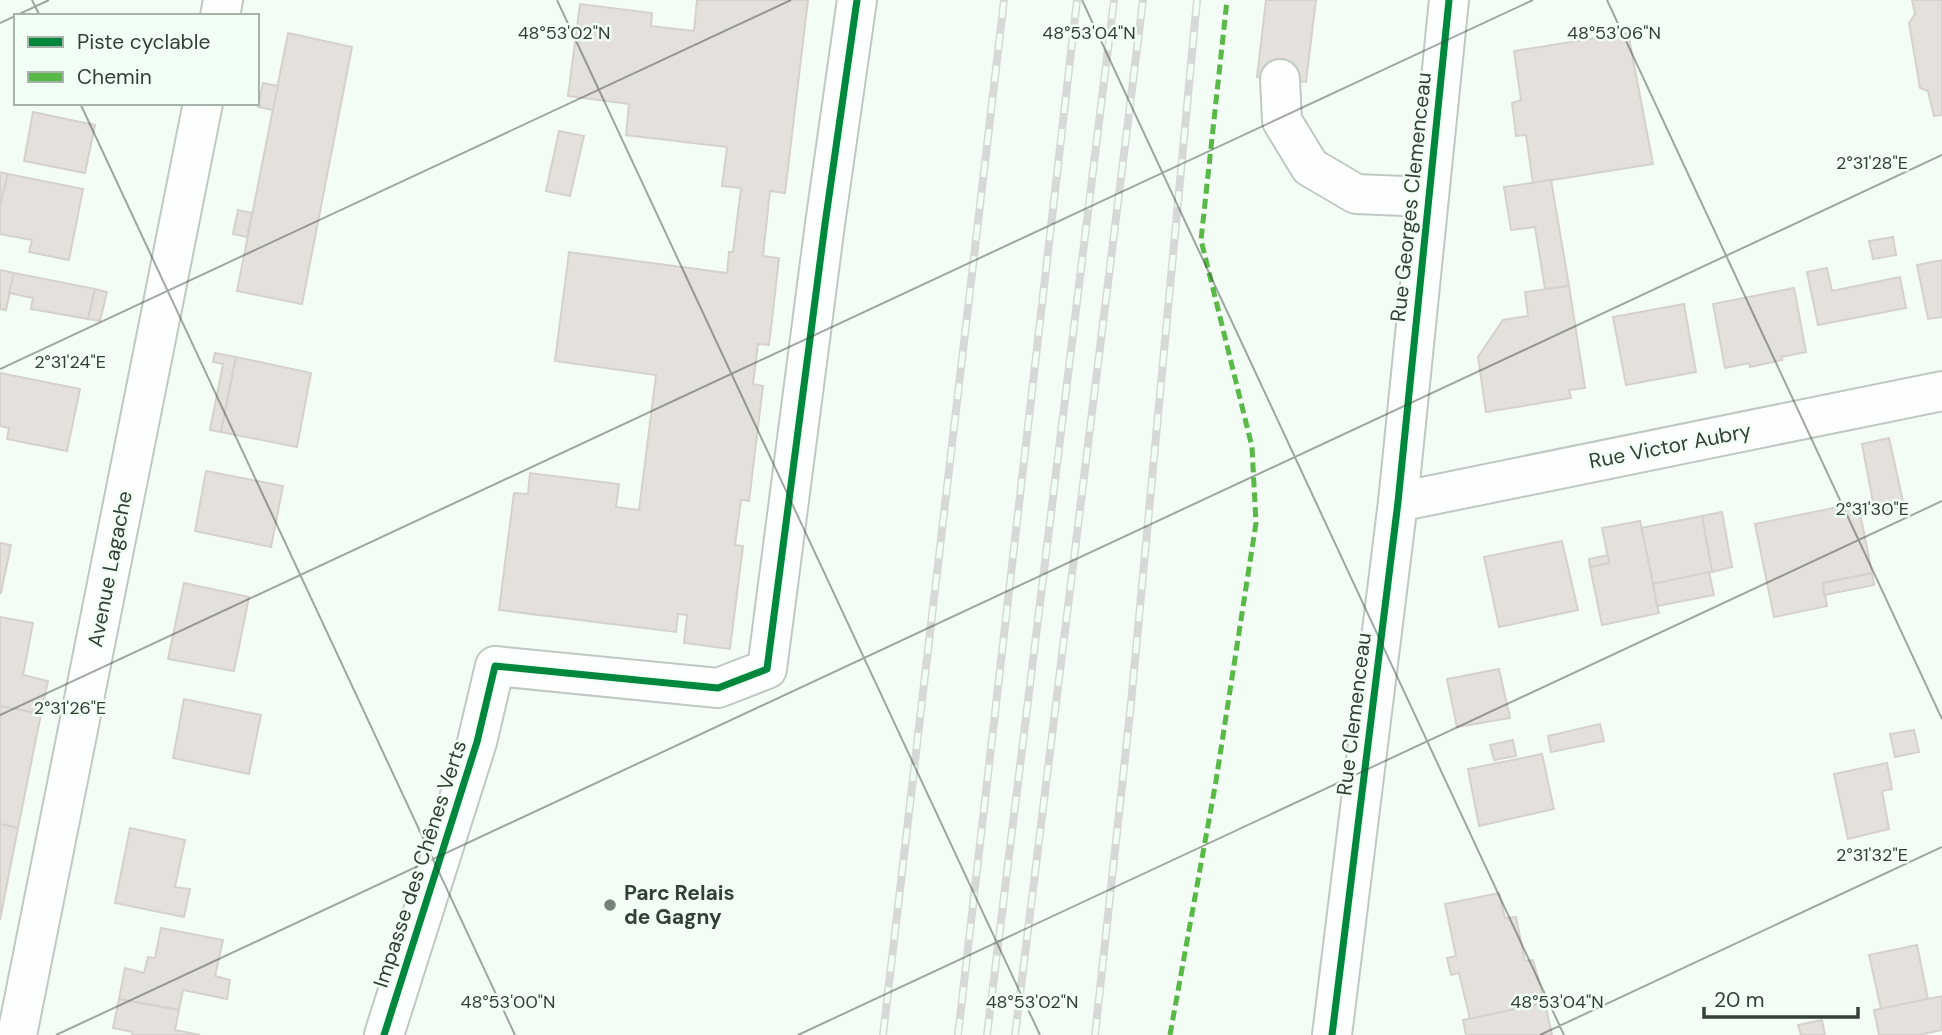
<svg xmlns="http://www.w3.org/2000/svg" width="1942" height="1035" font-family="'DM Sans',sans-serif">
  <style>
    .building { fill: #e4e0dc; stroke: #d5d1cc; stroke-width: 2 }
    .lines { fill: none; stroke-linecap: round; stroke-linejoin: round }
    .minor-casing { stroke: #bfc9c2; stroke-width: 42 }
    .minor { stroke: #fdfffe; stroke-width: 38 }
    .rail-casing { stroke: #d7d9d7; stroke-width: 8 }
    .rail { stroke: #f1fff5; stroke-width: 5; stroke-dasharray: 16; stroke-linecap: butt }
    .quiet { stroke: #58b947; stroke-width: 5; stroke-dasharray: 10 5; stroke-linecap: butt }
    .cycleway-casing { stroke: #f1fff5; stroke-width: 11 }
    .cycleway { stroke: #00873e; stroke-width: 7 }
    .ticks { fill: none; stroke: #324036; stroke-width: 2; stroke-opacity: 0.45 }
    .poi-dot { fill: #768279; stroke: #f1fff5; stroke-width: 2.5 }
    .labels { text-anchor: middle; dominant-baseline: central; stroke-width: 5; stroke-linejoin: round; paint-order: stroke }
    .street-label { font-size: 21px; fill: #324036; stroke: #f1fff5 }
    .poi-label { font-size: 21px; font-weight: bold; fill: #324036; stroke: #f1fff5; text-anchor: start }
    .ticks-label { font-size: 18px; text-anchor: middle; fill: #324036; stroke: #f1fff5; stroke-width: 5; stroke-linejoin: round; paint-order: stroke }
  </style>
  <rect width="100%" height="100%" fill="#f4fcf6"/>
  <!-- building -->
  <g class="building">
    <path d="M697 0H808L785 193 770 191 763 256 779 258 769 345 758 344 753 384 763 386 749 501 741 500 735 545 743 546 730 649 684 643 687 615 678 614 676 632 499 610 514 493 528 494 530 473 619 484 616 507 639 510 656 375 555 361 569 252 727 273 729 252H733L741 188 722 186 727 147 626 135 629 104 568 96 580 4 652 13 651 26 694 31Z"/>
    <path d="M1266 0H1316L1306 82 1257 77Z"/>
    <path d="M1912 0H1942V115L1934 116 1928 91 1920 88 1909 23 1915 14Z"/>
    <path d="M288 33 352 47 302 304 237 291Z"/>
    <path d="M1628 33 1653 164 1533 183 1526 135 1516 136 1512 103 1521 100 1514 51Z"/>
    <path d="M263 83 278 86 273 110 258 107Z"/>
    <path d="M33 112 95 125 85 173 24 161Z"/>
    <path d="M559 131 584 136 570 196 546 191Z"/>
    <path d="M0 172 8 174 0 205Z"/>
    <path d="M8 174 83 189 69 260 29 252 32 240 0 234V205Z"/>
    <path d="M1551 180 1569 286 1545 289 1535 227 1511 230 1504 187Z"/>
    <path d="M238 210 252 213 247 237 233 234Z"/>
    <path d="M1893 237 1896 255 1873 259 1869 241Z"/>
    <path d="M1942 260V317L1928 319 1917 265Z"/>
    <path d="M1827 268 1832 291 1900 277 1906 308 1818 325 1807 272Z"/>
    <path d="M0 270 14 273 6 310 0 309Z"/>
    <path d="M14 273 95 289 88 319 31 309 33 298 9 293Z"/>
    <path d="M1569 286 1585 388 1569 390 1571 398 1486 412 1478 357 1503 320 1528 316 1525 292Z"/>
    <path d="M1794 288 1806 352 1781 357 1782 360 1750 367 1749 363 1725 368 1713 304Z"/>
    <path d="M95 289 107 292 100 321 88 319Z"/>
    <path d="M1684 304 1696 372 1626 385 1613 317Z"/>
    <path d="M215 353 236 357 221 432 210 430 223 364 213 362Z"/>
    <path d="M236 357 311 373 297 447 221 432Z"/>
    <path d="M0 373 80 389 67 451 7 439 9 428 0 426Z"/>
    <path d="M1889 438 1904 506 1875 513 1862 444Z"/>
    <path d="M206 471 283 486 271 547 195 531Z"/>
    <path d="M1858 503 1872 573 1823 583 1827 606 1774 617 1755 524Z"/>
    <path d="M1722 512 1732 567 1712 572 1702 516Z"/>
    <path d="M1702 516 1712 572 1653 584 1641 528Z"/>
    <path d="M1640 521 1659 613 1602 625 1590 567 1609 563 1602 528Z"/>
    <path d="M1562 541 1578 610 1499 627 1484 557Z"/>
    <path d="M0 543 11 545 1 593H0Z"/>
    <path d="M1608 555 1609 563 1590 567 1589 559Z"/>
    <path d="M1709 572 1714 595 1657 606 1653 584Z"/>
    <path d="M1872 573 1874 585 1824 595 1823 583Z"/>
    <path d="M184 583 249 597 234 671 168 659Z"/>
    <path d="M0 617 33 623 23 675 48 681 41 714 0 706Z"/>
    <path d="M1499 669 1510 718 1457 727 1447 679Z"/>
    <path d="M184 699 261 715 249 774 173 758Z"/>
    <path d="M0 706 41 714 18 828 0 824Z"/>
    <path d="M1600 724 1604 741 1551 752 1548 736Z"/>
    <path d="M1914 730 1919 752 1895 757 1890 734Z"/>
    <path d="M1513 740 1516 756 1494 760 1490 745Z"/>
    <path d="M1542 754 1554 809 1479 826 1468 769Z"/>
    <path d="M1887 763 1892 789 1882 791 1889 829 1848 839 1834 774Z"/>
    <path d="M0 824 18 828 0 920Z"/>
    <path d="M130 828 185 840 175 887 190 889 184 917 115 903Z"/>
    <path d="M1499 893 1505 918 1516 917 1525 961 1533 960 1545 1003 1470 1019 1459 973 1451 975 1447 958 1456 956 1445 904Z"/>
    <path d="M161 928 223 940 215 976 230 980 227 999 183 990 179 1010 119 999 125 968 144 973 148 957 155 958Z"/>
    <path d="M1917 945 1928 999 1881 1009 1869 955Z"/>
    <path d="M1942 996V1030L1919 1035H1879L1874 1010Z"/>
    <path d="M119 999 179 1010 175 1030 200 1035H132L133 1032 113 1028Z"/>
    <path d="M1545 1003 1552 1035H1466L1463 1020Z"/>
    <path d="M1822 1020 1825 1035H1801L1798 1025Z"/>
  </g>
  <g class="lines">
    <!-- minor casing -->
    <g class="minor-casing">
      <g id="minor">
        <path d="M220 16 223 0"/>
        <path d="M1280 79 1282 121 1310 167 1356 194 1428 197"/>
        <path d="M1398 502 1942 391"/>
        <path d="M17 1035 203 103"/>
        <path d="M384 1035 477 742 495 666 718 688 767 669 825 224 857 0"/>
        <path d="M1332 1035 1398 502 1449 0"/>
      </g>
    </g>
    <!-- minor -->
    <use href="#minor" class="minor"/>
    <!-- rail casing -->
    <g class="rail-casing">
      <g id="rail">
        <path d="M883 1035 1004 0"/>
        <path d="M958 1035 1077 0"/>
        <path d="M987 1035 1114 0"/>
        <path d="M1015 1035 1143 0"/>
        <path d="M1095 1035 1131 703 1197 0"/>
      </g>
    </g>
    <!-- rail -->
    <use href="#rail" class="rail"/>
    <!-- quiet -->
    <path class="quiet" d="M1170 1035 1216 781 1256 523 1252 447 1201 240 1227 0"/>
    <!-- cycleway casing -->
    <g class="cycleway-casing">
      <g id="cycleway">
        <path d="M384 1035 477 742 495 666 718 688 767 669 825 224 857 0"/>
        <path d="M1332 1035 1398 502 1449 0"/>
      </g>
    </g>
    <!-- cycleway -->
    <use href="#cycleway" class="cycleway"/>
  </g>
  <!-- ticks -->
  <path class="ticks" d="M32 0 40 16M557 0 1040 1035M1082 0 1564 1035M1607 0 1942 719M0 23 49 0M80 103 515 1035M0 369 791 0M0 715 1533 0M56 1035 1942 155M798 1035 1942 501M1540 1035 1942 847"/>
  <!-- markers -->
  <circle class="poi-dot" cx="610" cy="905" r="7"/>
  <g class="labels">
    <!-- street labels -->
    <g class="street-label">
      <text transform="translate(1411 197) rotate(-84)">Rue Georges Clemenceau</text>
      <text transform="translate(1670 446) rotate(-11)">Rue Victor Aubry</text>
      <text transform="translate(110 569) rotate(-79)">Avenue Lagache</text>
      <text transform="translate(1354 714) rotate(-83)">Rue Clemenceau</text>
      <text transform="translate(420 864) rotate(-72)">Impasse des Chênes Verts</text>
    </g>
    <!-- poi labels -->
    <g class="poi-label">
      <text x="624" y="893">Parc Relais<tspan x="624" dy="24">de Gagny</tspan></text>
    </g>
  </g>
  <g class="ticks-label">
    <text x="564" y="39">48°53'02"N</text>
    <text x="1089" y="39">48°53'04"N</text>
    <text x="1614" y="39">48°53'06"N</text>
    <text x="1872" y="169">2°31'28"E</text>
    <text x="70" y="368">2°31'24"E</text>
    <text x="1872" y="515">2°31'30"E</text>
    <text x="70" y="714">2°31'26"E</text>
    <text x="1872" y="861">2°31'32"E</text>
    <text x="508" y="1008">48°53'00"N</text>
    <text x="1032" y="1008">48°53'02"N</text>
    <text x="1557" y="1008">48°53'04"N</text>
  </g>
  <!-- legend -->
  <rect x="14" y="14" width="245" height="91" fill="#f1fff5" stroke="#a5b3a9" stroke-width="2"/>
  <rect x="28" y="37" width="35" height="10" fill="#00873e" stroke="#a5b3a9" stroke-width="2"/>
  <text x="77" y="49" font-size="21" fill="#324036">Piste cyclable</text>
  <rect x="28" y="72" width="35" height="10" fill="#58b947" stroke="#a5b3a9" stroke-width="2"/>
  <text x="77" y="84" font-size="21" fill="#324036">Chemin</text>
  <!-- scale -->
  <path d="M1704 1007v10h154v-10" fill="none" stroke="#324036" stroke-width="3.5"/>
  <text x="1714" y="1007" font-size="21" fill="#324036" stroke="#f1fff5" stroke-width="5" paint-order="stroke">20 m</text>
</svg>
